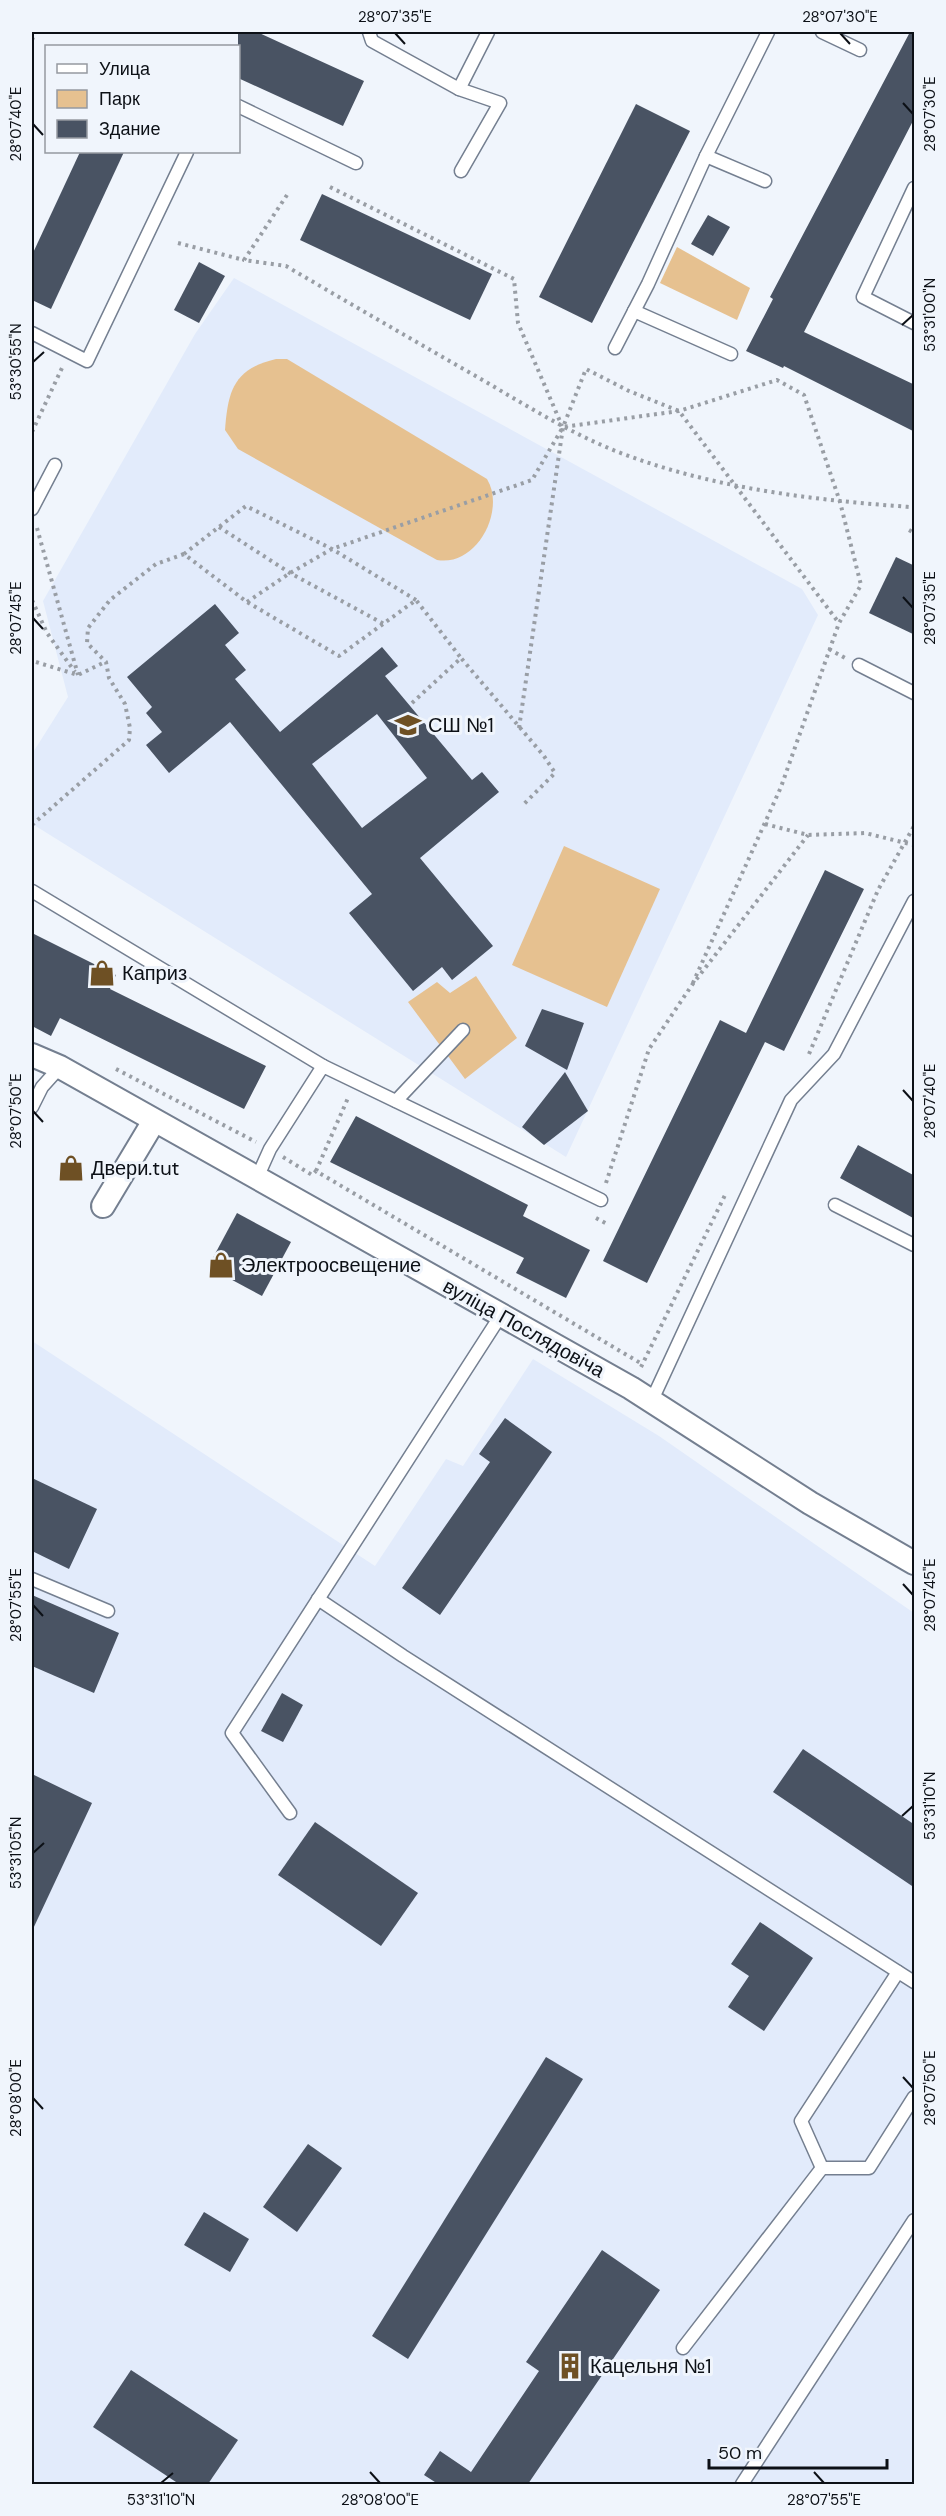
<svg xmlns="http://www.w3.org/2000/svg" width="946" height="2516" font-family="'DM Sans',sans-serif">
  <style>
    .built { fill: #e2ebfb }
    .green { fill: #e6c190 }
    .building { fill: #495363; fill-rule: evenodd }
    .lines { fill: none; stroke-linecap: round; stroke-linejoin: round }
    .lane-casing { stroke: #747f90; stroke-width: 15 }
    .street-casing { stroke: #747f90; stroke-width: 26 }
    .path { stroke: #999ea5; stroke-width: 4; stroke-dasharray: 3 4.5; stroke-linecap: butt }
    .lane { stroke: #fff; stroke-width: 12 }
    .street { stroke: #fff; stroke-width: 22 }
    .ticks { fill: none; stroke: #0c1016; stroke-width: 2 }
    .labels { text-anchor: middle; dominant-baseline: central; stroke-width: 6; stroke-linejoin: round; paint-order: stroke }
    .poi-label { font-size: 20px; fill: #0c1016; stroke: #f0f5fc; text-anchor: start }
    .street-label { font-size: 20px; fill: #0c1016; stroke: #f0f5fc }
    .neatline { fill: none; stroke: #0c1016; stroke-width: 2 }
    .ticks-label { font-size: 15px; text-anchor: middle; fill: #0c1016 }
  </style>
  <rect width="100%" height="100%" fill="#f0f5fc"/>
  <!-- built -->
  <g class="built">
    <path d="M234 278 802 589 818 615 566 1157 34 825 32 820V754L68 697 43 601 195 334Z"/>
    <path d="M32 1341 375 1566 446 1459 463 1466 533 1359 659 1436 914 1613V2484H32Z"/>
  </g>
  <!-- green -->
  <g class="green">
    <path d="M677 247 750 288 737 320 660 283Z"/>
    <path d="M276 359H287L487 479C506 510 477 567 437 560L238 449 225 430C228 390 234 369 276 359Z"/>
    <path d="M564 846 660 889 607 1007 512 965Z"/>
    <path d="M476 976 517 1038 465 1079 408 1002 437 982 450 993Z"/>
  </g>
  <!-- building -->
  <g class="building">
    <path d="M238 32H257L364 81 343 126 238 78Z"/>
    <path d="M910 32H915V117L804 332 915 385V432L784 366 783 368 746 351 773 299 770 297Z"/>
    <path d="M636 104 690 131 592 323 539 297Z"/>
    <path d="M80 152H124L51 309 32 300V255Z"/>
    <path d="M322 194 492 274 470 320 300 240Z"/>
    <path d="M708 215 730 227 713 256 691 244Z"/>
    <path d="M199 262 225 276 199 323 174 310Z"/>
    <path d="M896 557 915 566V635L869 613Z"/>
    <path d="M215 604 239 633 225 645 246 670 235 679 280 732 382 647 398 666 385 676 472 780 482 772 499 792 420 858 493 946 452 980 442 967 413 991 349 913 372 894 230 722 169 773 146 745 162 732 146 713 152 707 127 677ZM377 714 427 778 362 828 312 764Z"/>
    <path d="M825 870 864 889 784 1051 765 1042 647 1283 603 1261 720 1020 746 1033Z"/>
    <path d="M32 933 116 975 110 989 266 1066 244 1109 60 1018 51 1036 32 1026Z"/>
    <path d="M542 1009 584 1023 567 1070 525 1046Z"/>
    <path d="M565 1072 588 1111 544 1145 522 1127Z"/>
    <path d="M356 1116 528 1205 523 1216 590 1250 566 1298 516 1273 524 1258 330 1162Z"/>
    <path d="M858 1145 915 1176V1219L840 1178Z"/>
    <path d="M237 1213 291 1242 262 1296 208 1267Z"/>
    <path d="M505 1418 552 1452 440 1615 402 1588 490 1462 479 1454Z"/>
    <path d="M32 1478 97 1509 69 1569 32 1551Z"/>
    <path d="M32 1595 119 1633 94 1693 32 1666Z"/>
    <path d="M282 1693 303 1705 283 1742 261 1731Z"/>
    <path d="M803 1749 915 1825V1888L773 1792Z"/>
    <path d="M32 1774 92 1803 32 1931Z"/>
    <path d="M315 1822 418 1893 381 1946 278 1875Z"/>
    <path d="M760 1922 813 1958 764 2031 728 2007 749 1976 731 1964Z"/>
    <path d="M546 2057 583 2079 408 2359 372 2336Z"/>
    <path d="M308 2144 342 2168 297 2232 263 2207Z"/>
    <path d="M204 2212 249 2239 230 2272 184 2245Z"/>
    <path d="M602 2250 660 2290 528 2484H438L424 2475 440 2451 471 2472 539 2371 526 2362Z"/>
    <path d="M131 2370 238 2440 208 2484H179L93 2427Z"/>
  </g>
  <g class="lines">
    <!-- lane casing -->
    <g class="lane-casing">
      <g id="lane">
        <path d="M369 32 372 41 459 89 488 32"/>
        <path d="M822 32 860 50"/>
        <path d="M459 89 500 103 461 171"/>
        <path d="M238 106 356 163"/>
        <path d="M765 181 706 156 768 32"/>
        <path d="M914 188 863 297 914 323"/>
        <path d="M634 311 731 354"/>
        <path d="M32 333 87 361 187 152"/>
        <path d="M615 348 648 284 706 156"/>
        <path d="M32 509 55 465"/>
        <path d="M859 665 914 693"/>
        <path d="M32 891 323 1066"/>
        <path d="M396 1101 463 1030"/>
        <path d="M32 1107 42 1087 60 1067"/>
        <path d="M257 1178 270 1149 323 1066 601 1200"/>
        <path d="M835 1205 914 1245"/>
        <path d="M652 1400 791 1100 834 1054 914 901"/>
        <path d="M32 1579 108 1611"/>
        <path d="M318 1599 403 1656 914 1982"/>
        <path d="M290 1813 232 1733 501 1315"/>
        <path d="M822 2168 801 2121 898 1972"/>
        <path d="M683 2348 822 2168H869L914 2097"/>
        <path d="M742 2484 914 2220"/>
      </g>
    </g>
    <!-- street casing -->
    <g class="street-casing">
      <g id="street">
        <path d="M32 1055 60 1067 631 1388 810 1503 914 1563"/>
        <path d="M103 1206 154 1121"/>
      </g>
    </g>
    <!-- path -->
    <g class="path">
      <path d="M32 40 35 32"/>
      <path d="M330 187 514 279 518 323 562 426"/>
      <path d="M287 195 244 260 286 266C349 303 411 339 474 375 524 404 572 435 626 455 718 489 814 500 910 507L914 506"/>
      <path d="M178 243 244 260"/>
      <path d="M32 432 62 368"/>
      <path d="M219 527 290 573 384 624"/>
      <path d="M37 528 78 675"/>
      <path d="M909 530 914 533"/>
      <path d="M32 600 47 633 75 672"/>
      <path d="M416 600 332 549 246 506 184 554 247 602 339 656 416 600 461 658"/>
      <path d="M247 602 290 573 332 549 532 480 563 427 679 411 777 380 804 395 840 502 861 585 839 623 781 787 692 985"/>
      <path d="M829 649 845 658"/>
      <path d="M36 662 78 675 105 662"/>
      <path d="M412 703 461 658 544 756 555 773 522 806"/>
      <path d="M519 728 563 427 586 369 629 391 679 411 839 623"/>
      <path d="M765 824 808 835 865 833 914 845"/>
      <path d="M32 825 129 740 130 728 125 704 109 678 106 662 87 643 88 628 110 600 156 564 184 554"/>
      <path d="M809 1054 878 890 914 826"/>
      <path d="M116 1069 256 1142"/>
      <path d="M283 1157 312 1175 316 1171 642 1364"/>
      <path d="M316 1171 348 1098"/>
      <path d="M606 1183 649 1049 692 985 808 835"/>
      <path d="M596 1218 609 1225"/>
      <path d="M641 1367 726 1193"/>
    </g>
    <!-- lane -->
    <use href="#lane" class="lane"/>
    <!-- street -->
    <use href="#street" class="street"/>
  </g>
  <!-- ticks -->
  <path class="ticks" d="M395 33 405 44M840 33 850 44M903 103 913 114M33 124 43 135M902 325 913 315M33 362 44 352M903 597 913 608M33 618 43 629M903 1090 913 1101M33 1111 43 1122M903 1584 913 1595M33 1605 43 1616M902 1816 913 1806M33 1853 44 1843M903 2077 913 2088M33 2098 43 2109M370 2472 380 2483M814 2472 824 2483M161 2483 173 2473"/>
  <!-- icons -->
  <defs>
    <g id="school-bare" transform="scale(2.07)"><path d="M0-5L7-2L0 1L-7-2ZM-4 1L0 2.5L4 1V4Q0 6-4 4Z" fill="#6e5024" stroke="#f0f5fc" stroke-width="2.5" paint-order="stroke"/></g>
    <g id="shop-bare" transform="scale(2.07)"><path d="M-5-2.5h2.3a2.7 3.5 0 0 1 5.4 0H5L5.5 6h-11ZM-1.5-2.5h3a1.5 2.3 0 0 0-3 0Z" fill="#6e5024" stroke="#f0f5fc" stroke-width="2.5" paint-order="stroke"/></g>
    <g id="building-bare" transform="scale(2.07)"><path d="M-4-6H4V6H1V3H-1V6H-4ZM-2.5-4.3h1.7v1.8h-1.7ZM.8-4.3h1.7v1.8H.8ZM-2.5-1h1.7V.8h-1.7ZM.8-1h1.7V.8H.8Z" fill="#6e5024" stroke="#f0f5fc" stroke-width="2.5" paint-order="stroke"/></g>
  </defs>
  <g fill-rule="evenodd">
    <use href="#school-bare" x="408" y="725"/>
    <use href="#shop-bare" x="102" y="973"/>
    <use href="#shop-bare" x="71" y="1168"/>
    <use href="#shop-bare" x="221" y="1265"/>
    <use href="#building-bare" x="570" y="2366"/>
  </g>
  <g class="labels">
    <!-- poi labels -->
    <g class="poi-label">
      <text x="428" y="725">СШ №1</text>
      <text x="122" y="973">Каприз</text>
      <text x="91" y="1168">Двери.tut</text>
      <text x="241" y="1265">Электроосвещение</text>
      <text x="590" y="2366">Кацельня №1</text>
    </g>
    <!-- street labels -->
    <g class="street-label">
      <text transform="translate(524 1328) rotate(29)">вуліца Послядовіча</text>
    </g>
  </g>
  <!-- border -->
  <rect width="946" height="2516" fill="none" stroke="#f0f5fc" stroke-width="66"/>
  <!-- legend -->
  <rect x="45" y="45" width="195" height="108" fill="#f0f5fc" stroke="#9599a0" stroke-width="1.5"/>
  <rect x="57" y="64" width="30" height="9" fill="#ffffff" stroke="#9599a0" stroke-width="1.5"/>
  <text x="99" y="75" font-size="18" fill="#0c1016">Улица</text>
  <rect x="57" y="90" width="30" height="18" fill="#e6c190" stroke="#9599a0" stroke-width="1.5"/>
  <text x="99" y="105" font-size="18" fill="#0c1016">Парк</text>
  <rect x="57" y="120" width="30" height="18" fill="#495363" stroke="#9599a0" stroke-width="1.5"/>
  <text x="99" y="135" font-size="18" fill="#0c1016">Здание</text>
  <!-- scale -->
  <path d="M709 2459v9h178v-9" fill="none" stroke="#0c1016" stroke-width="3"/>
  <text x="718" y="2459" font-size="18" fill="#0c1016" stroke="#f0f5fc" stroke-width="4.5" paint-order="stroke">50 m</text>
  <rect x="33" y="33" width="880" height="2450" class="neatline"/>
  <g class="ticks-label">
    <text x="395" y="22">28°07'35"E</text>
    <text x="840" y="22">28°07'30"E</text>
    <text transform="translate(930 114) rotate(-90)" y="5">28°07'30"E</text>
    <text transform="translate(16 124) rotate(-90)" y="5">28°07'40"E</text>
    <text transform="translate(930 315) rotate(-90)" y="5">53°31'00"N</text>
    <text transform="translate(16 362) rotate(-90)" y="5">53°30'55"N</text>
    <text transform="translate(930 608) rotate(-90)" y="5">28°07'35"E</text>
    <text transform="translate(16 618) rotate(-90)" y="5">28°07'45"E</text>
    <text transform="translate(930 1101) rotate(-90)" y="5">28°07'40"E</text>
    <text transform="translate(16 1111) rotate(-90)" y="5">28°07'50"E</text>
    <text transform="translate(930 1595) rotate(-90)" y="5">28°07'45"E</text>
    <text transform="translate(16 1605) rotate(-90)" y="5">28°07'55"E</text>
    <text transform="translate(930 1806) rotate(-90)" y="5">53°31'10"N</text>
    <text transform="translate(16 1853) rotate(-90)" y="5">53°31'05"N</text>
    <text transform="translate(930 2088) rotate(-90)" y="5">28°07'50"E</text>
    <text transform="translate(16 2098) rotate(-90)" y="5">28°08'00"E</text>
    <text x="161" y="2505">53°31'10"N</text>
    <text x="380" y="2505">28°08'00"E</text>
    <text x="824" y="2505">28°07'55"E</text>
  </g>
</svg>
